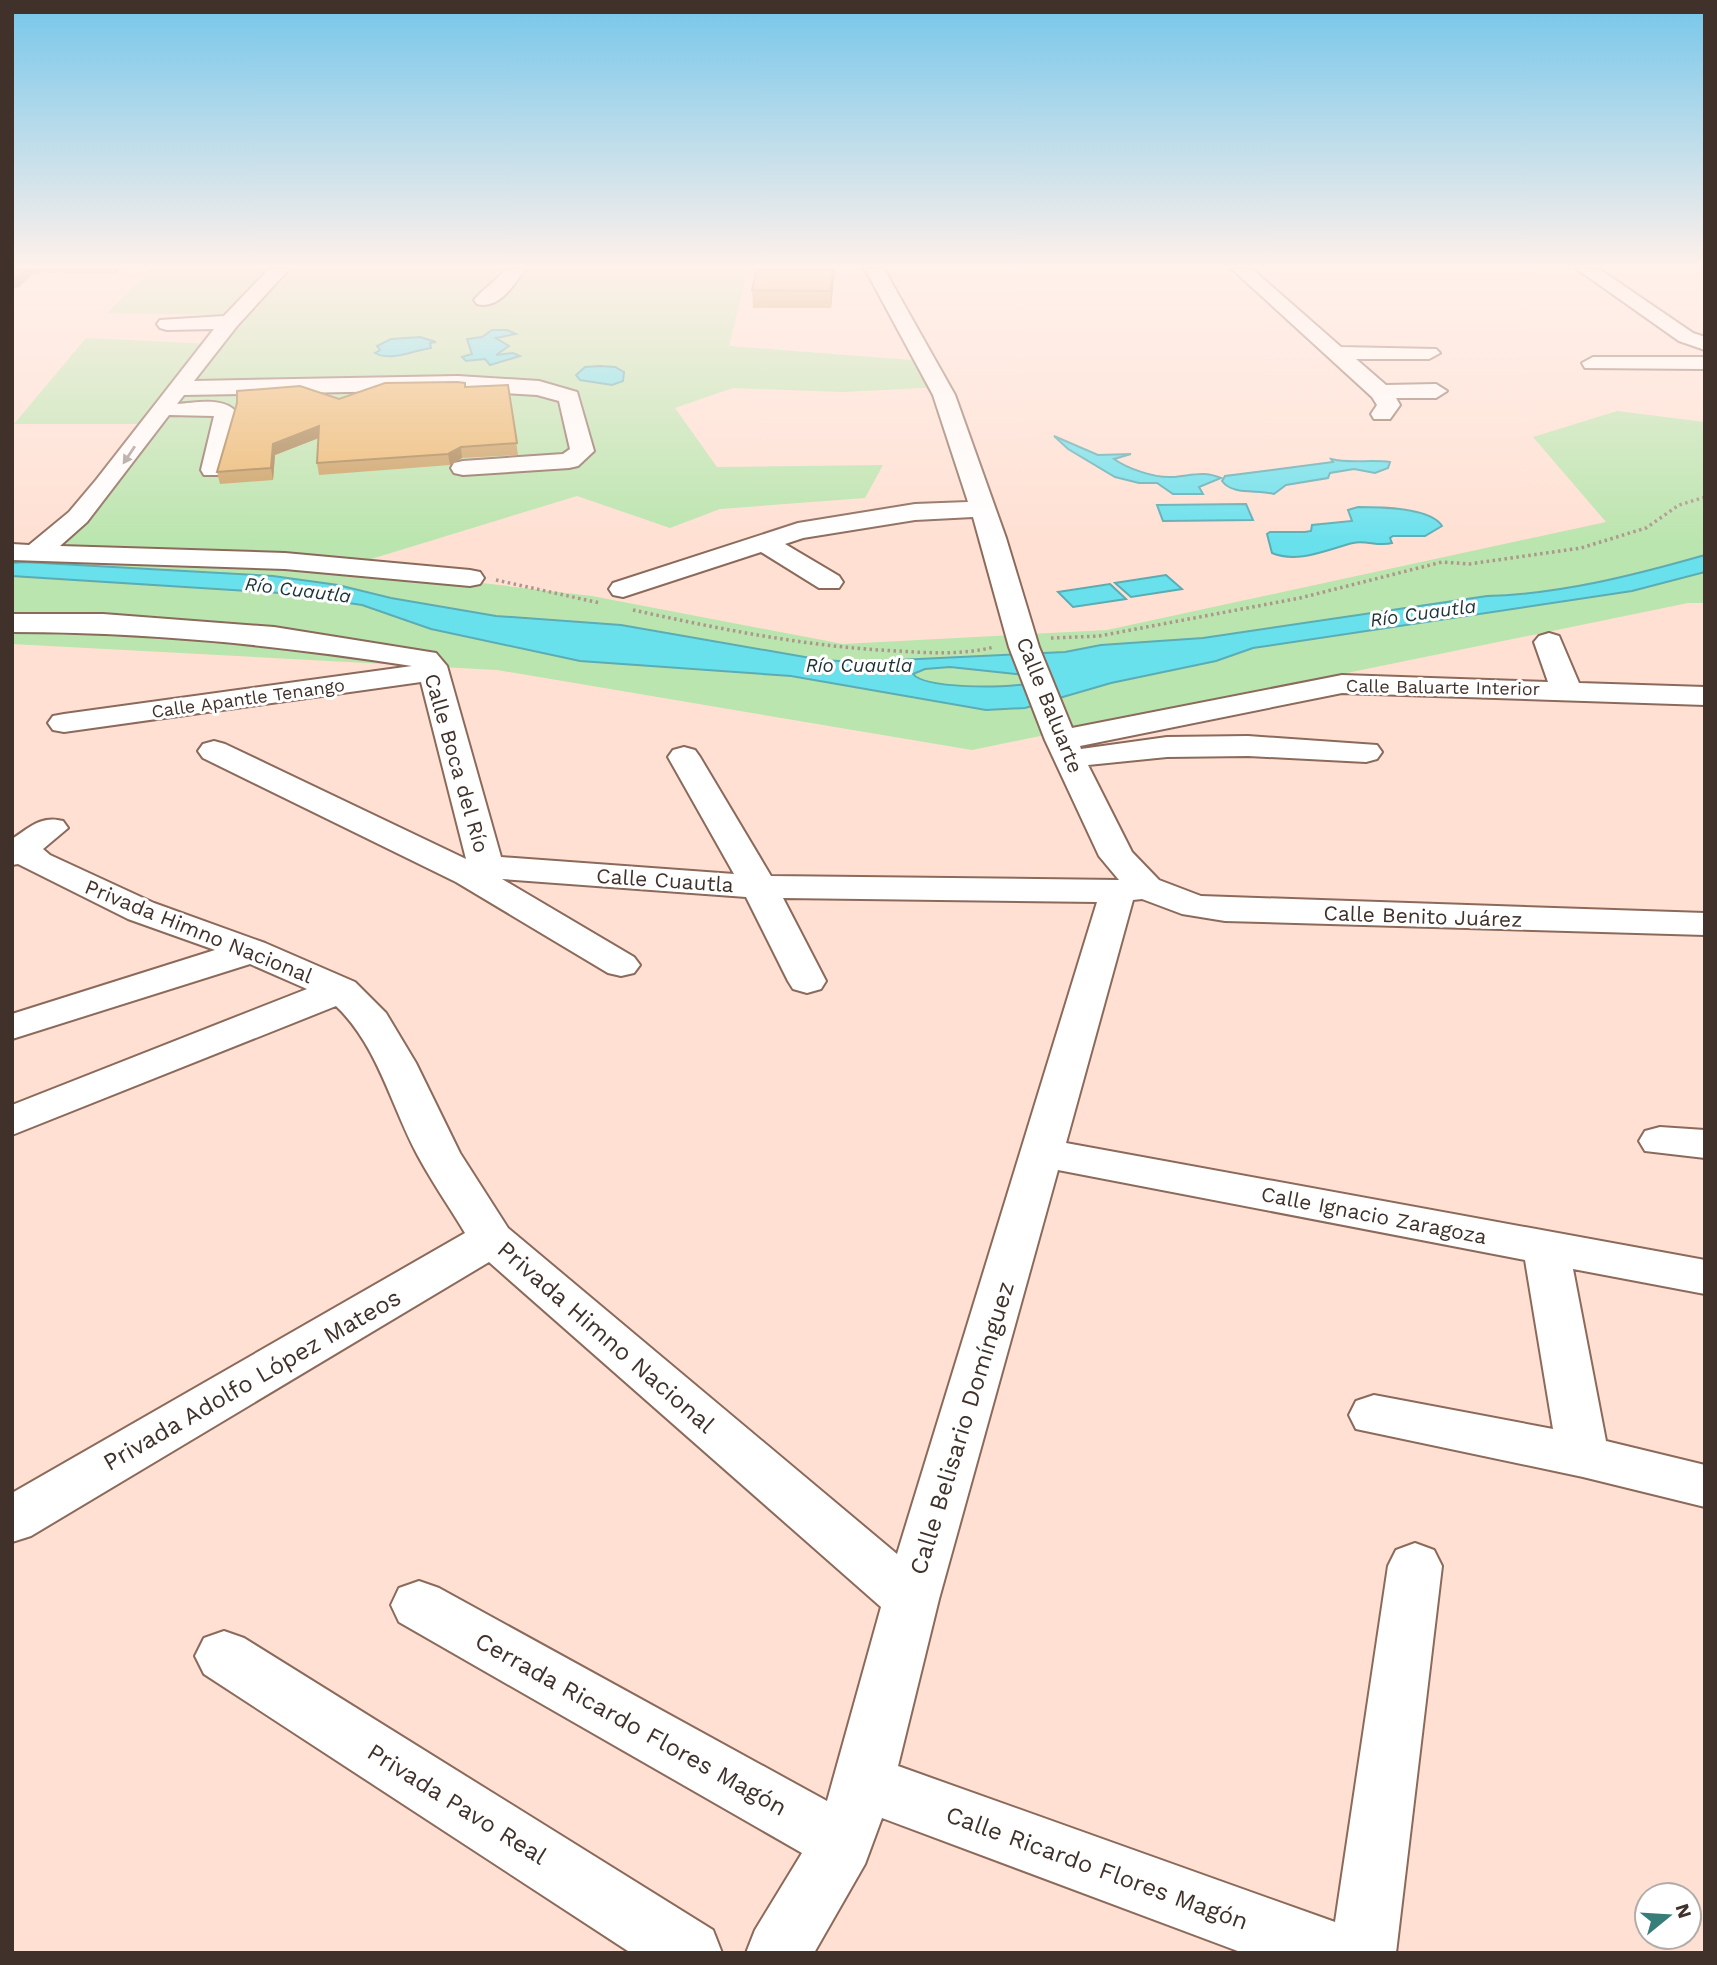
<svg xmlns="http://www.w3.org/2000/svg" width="1717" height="1965" font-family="'Work Sans',sans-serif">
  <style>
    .green { fill: #bae5ae }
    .water { fill: #68e1ed; stroke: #5cacb3; stroke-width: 2; fill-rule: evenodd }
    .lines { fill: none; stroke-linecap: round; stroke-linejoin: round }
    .minor-casing { stroke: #8b6a5b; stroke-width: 4 }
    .path { stroke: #ad968b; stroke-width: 3.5; stroke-dasharray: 2.5 3.5; stroke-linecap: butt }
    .minor { fill: #fff; fill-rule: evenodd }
    .wall { fill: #c99d5e }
    .shaded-wall { fill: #a4804c }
    .building { fill: #eab76d; stroke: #a4804c; stroke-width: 2 }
    .oneway { fill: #a09895 }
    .labels { text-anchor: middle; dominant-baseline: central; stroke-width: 6; stroke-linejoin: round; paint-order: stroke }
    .far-street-label { font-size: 18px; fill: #40322b; stroke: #fff }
    .far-water-label { font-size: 19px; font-style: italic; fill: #1e3336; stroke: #fff }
    .street-label { font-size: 21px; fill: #40322b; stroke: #fff }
    .near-street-label { font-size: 24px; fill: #40322b; stroke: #fff }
  </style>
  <rect width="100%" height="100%" fill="#ffe0d3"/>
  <!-- green -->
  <path class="green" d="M152 269H748L729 346 925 361 940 387 842 392 733 388 675 408 717 467 883 465 865 498 720 509 670 528 577 496 345 567 592 596 843 644 1107 630 1606 522 1533 437 1617 411 1705 422V603H1688L972 750 497 670 12 644V553L51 551 149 424H14L86 338 212 344 236 315 107 313Z"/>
  <!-- water -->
  <g class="water">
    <path d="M492 330H507L516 334 496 338 509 346 496 355 513 353 520 356 490 365 485 359 466 361 462 357 472 354 467 339 482 337Z"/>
    <path d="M420 337 436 342 430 343 431 348C415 350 391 362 375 353L380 350 377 346 391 339Z"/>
    <path d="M600 366 615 367 624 372 623 381 612 385 580 380 576 375 585 367Z"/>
    <path d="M1054 436 1098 455 1131 454 1114 459C1128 469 1155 478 1172 477 1190 476 1203 470 1221 478L1199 487 1203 494H1173L1157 483H1139L1115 477 1068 449Z"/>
    <path d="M1331 459C1351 464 1369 459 1390 462L1388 468 1375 473 1354 469 1330 473 1328 478 1286 485 1274 494C1258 489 1233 496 1222 481L1225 476 1333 462Z"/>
    <path d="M1246 504 1253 520 1163 521 1157 505Z"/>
    <path d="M1358 507C1378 507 1431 507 1442 526L1425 536H1393L1390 538 1392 543C1379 547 1366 540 1353 543 1328 549 1298 564 1272 553L1267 534 1270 532H1305L1311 531 1312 525 1352 521 1348 510Z"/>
    <path d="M1705 555V572L1632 591 1253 648 1216 661 1111 683 1025 708 986 710 791 676 580 661 431 629 362 605 280 593 12 576V563L24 562 273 576 338 585 391 598 496 616 621 625 822 660 856 662 1065 652 1101 645 1203 638 1487 596C1561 594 1635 575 1705 555ZM950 667 1026 675 1025 684C1005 688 925 689 913 674L925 669Z"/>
    <path d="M1166 575 1182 589 1131 597 1115 583Z"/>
    <path d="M1110 584 1126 599 1073 607 1058 592Z"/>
  </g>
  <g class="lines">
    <!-- minor casing -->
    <g class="minor-casing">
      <g id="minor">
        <path d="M269 269H289L237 326 194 381 458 376 539 381 577 392 594 451 578 466 569 468 463 475 454 473 451 468 454 463 463 461 563 454 570 449 559 401 537 395 458 390 184 395 177 404C195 403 225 396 237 413L222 475H204L201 470 214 416 169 415 87 522 60 546 285 553 470 570 480 572 484 578 480 584 470 586 285 569 12 560V544L29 545 69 512 96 480 214 329 167 330 160 328 157 324 160 320 224 316Z"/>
        <path d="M506 269H525C514 285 499 310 477 304L474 300C483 289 496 281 506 269Z"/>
        <path d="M865 269H884L955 395 1006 538 1039 647 1072 728 1342 675 1548 682 1534 642 1539 636 1549 633 1559 636 1579 683 1705 687V705L1342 693 1080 746 1081 749 1167 737 1248 736 1377 745 1382 752 1377 759 1366 762 1248 756 1167 757 1088 765 1132 852 1159 880 1201 896 1705 913V935L1225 921 1182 914 1142 899 1133 900 1066 1143 1705 1260V1294L1573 1269 1606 1441 1705 1465V1507L1583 1477 1356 1429 1349 1415 1356 1401 1374 1395 1553 1429 1525 1260 1058 1170 939 1599 898 1766 1335 1922 1388 1566 1396 1550 1415 1543 1434 1550 1442 1566 1396 1953H1243L882 1818 865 1864 814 1953H746L755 1930 802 1853 399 1622 391 1605 399 1588 419 1581 439 1588 827 1801 881 1607 489 1262 31 1536 12 1542V1493L465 1233C450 1208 432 1182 418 1156 391 1106 378 1046 336 1006L12 1135V1105L307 989 250 964 12 1039V1014L215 950 128 919 18 864 12 865V839C30 827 42 815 63 821L68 828 43 849 50 855 154 903 265 943 355 982 386 1013 416 1063 460 1153 508 1228 897 1554 1097 902 783 898 826 981 821 989 807 993 793 989 788 981 746 897 502 879 634 957 640 965 634 973 621 976 608 973 456 882 203 758 198 751 203 744 214 741 225 744 466 859 421 682 64 732 53 730 48 723 53 716 64 714 412 666C276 645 150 632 12 632V614H103L274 627 436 653 447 666 501 857 734 874 668 757 673 750 684 747 695 750 700 757 771 876 1119 880 1099 856 1045 740 1009 647 973 517 915 520 803 538 785 544 839 576 843 582 839 588H819L761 552 623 597 613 595 609 589 613 583 798 523 915 504 968 502 933 395Z"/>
        <path d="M1232 269H1252L1341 347 1436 349 1440 353 1429 359H1356L1386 385 1436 384 1447 391 1436 398H1396L1400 405 1390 419H1374L1371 414 1377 405 1372 397Z"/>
        <path d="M1577 269H1599L1693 333 1705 337V350L1679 341Z"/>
        <path d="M1593 357H1705V369L1585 368 1582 363Z"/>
        <path d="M1660 1127 1705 1130V1158L1645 1151 1639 1141 1645 1131Z"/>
        <path d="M224 1631 244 1638 713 1930 722 1953H631L204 1674 195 1656 204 1638Z"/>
      </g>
    </g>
    <!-- path -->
    <g class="path">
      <path d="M496 580 600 603"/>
      <path d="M633 610C720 629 808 647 898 651 930 653 963 655 994 647"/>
      <path d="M1051 638 1099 636 1300 598 1442 562 1469 564 1581 548 1646 528 1679 505 1705 497"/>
    </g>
    <!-- minor -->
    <use href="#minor" class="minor"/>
  </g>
  <!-- wall -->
  <g class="wall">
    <path d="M12 269H120L115 274 40 273 32 275 19 287 12 288Z"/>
    <path d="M757 269H835L831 308H753L752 290Z"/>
    <path d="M465 383 466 387 508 385 518 455 462 458 450 465 319 475 317 463 319 438 275 455 273 480 220 484 217 472Z"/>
  </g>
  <!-- shaded-wall -->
  <g class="shaded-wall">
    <path d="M26 269H40V273L32 275 19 287 12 288V278Z"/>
    <path d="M113 269H120L115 274Z"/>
    <path d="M833 269H835L831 308V291Z"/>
    <path d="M319 426 321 437 275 455 273 480 271 468 273 444Z"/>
    <path d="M461 447 462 458 450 465 448 454Z"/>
  </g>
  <!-- building -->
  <g class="building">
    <path d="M12 269H26L17 278H12Z"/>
    <path d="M757 269H833L831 291 752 290Z"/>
    <path d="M457 382 465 383V387L508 385 517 443 461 447 448 454 317 463 319 426 273 444 271 468 217 472 237 403V391L300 386 339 399 385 383Z"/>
  </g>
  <!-- one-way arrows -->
  <defs><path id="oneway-solid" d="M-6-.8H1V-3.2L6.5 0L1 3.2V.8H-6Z" transform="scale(1.75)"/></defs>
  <use class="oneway" href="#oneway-solid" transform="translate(129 455) rotate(124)"/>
  <!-- sky -->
  <linearGradient id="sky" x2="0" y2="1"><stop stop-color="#75c6ea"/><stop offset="0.49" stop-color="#fff1eb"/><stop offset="1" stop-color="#fff1eb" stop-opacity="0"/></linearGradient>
  <rect width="1717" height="544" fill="url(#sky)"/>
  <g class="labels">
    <!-- far-street labels -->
    <g class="far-street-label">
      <text transform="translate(1443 687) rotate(1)">Calle Baluarte Interior</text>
      <text transform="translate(248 698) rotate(-8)">Calle Apantle Tenango</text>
    </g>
    <!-- far-water labels -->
    <g class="far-water-label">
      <text transform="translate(298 590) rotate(7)">Río Cuautla</text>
      <text transform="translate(1423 613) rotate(-8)">Río Cuautla</text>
      <text x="859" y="665">Río Cuautla</text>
    </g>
    <!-- street labels -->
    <g class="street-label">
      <text transform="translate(1050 705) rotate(68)">Calle Baluarte</text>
      <text transform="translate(457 763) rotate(74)">Calle Boca del Río</text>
      <text transform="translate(665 880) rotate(4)">Calle Cuautla</text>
      <text transform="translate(1423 916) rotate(2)">Calle Benito Juárez</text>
      <text transform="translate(199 931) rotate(22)">Privada Himno Nacional</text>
      <text transform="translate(1374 1215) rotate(11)">Calle Ignacio Zaragoza</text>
    </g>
    <!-- near-street labels -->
    <g class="near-street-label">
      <text transform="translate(606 1337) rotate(41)">Privada Himno Nacional</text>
      <text transform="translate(252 1380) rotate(-30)">Privada Adolfo López Mateos</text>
      <text transform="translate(962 1428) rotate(-73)">Calle Belisario Domínguez</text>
      <text transform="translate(631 1724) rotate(29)">Cerrada Ricardo Flores Magón</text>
      <text transform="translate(457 1804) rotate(32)">Privada Pavo Real</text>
      <text transform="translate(1097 1868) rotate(20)">Calle Ricardo Flores Magón</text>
    </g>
  </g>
  <!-- border -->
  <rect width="1717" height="1965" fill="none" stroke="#40322b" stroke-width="28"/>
  <!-- north arrow -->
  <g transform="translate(1668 1916) rotate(72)"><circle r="33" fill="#ffffff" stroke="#b3adaa" stroke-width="2"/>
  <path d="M0-5L12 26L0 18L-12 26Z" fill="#377e7a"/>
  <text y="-10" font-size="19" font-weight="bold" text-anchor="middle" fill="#40322b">N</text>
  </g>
</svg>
